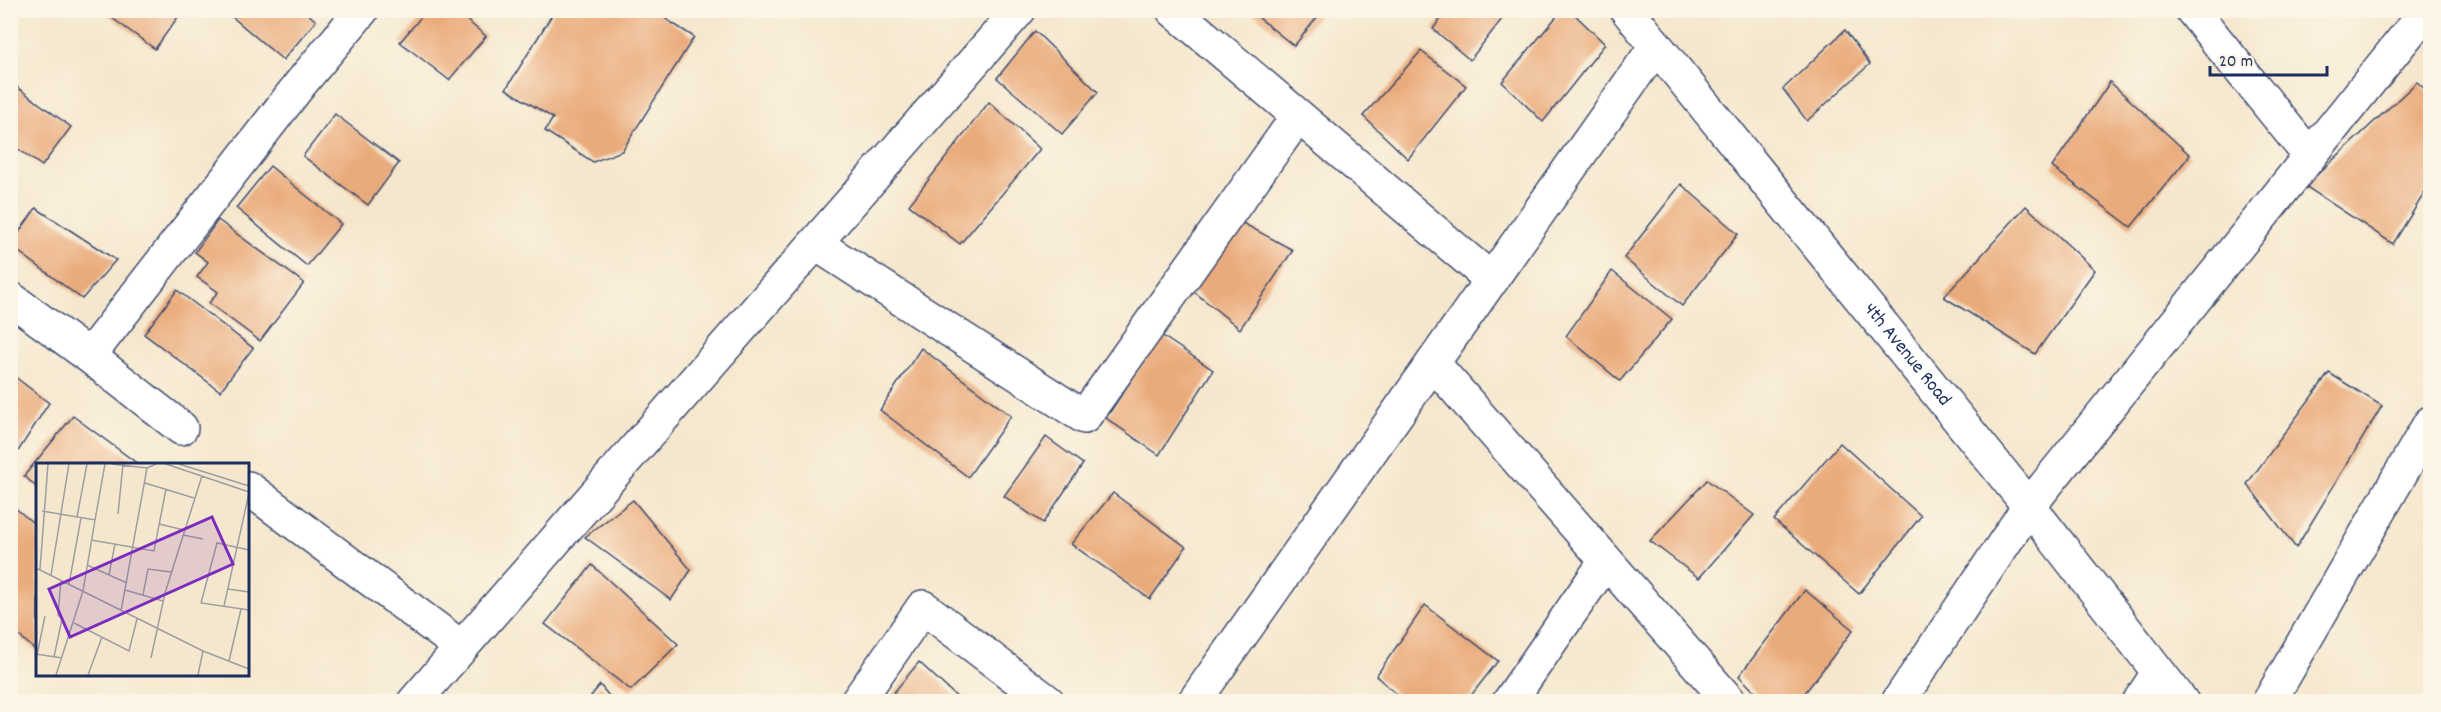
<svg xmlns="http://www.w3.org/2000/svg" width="2441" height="712" font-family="Dekko,sans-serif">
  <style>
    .building { fill: #eaab7b }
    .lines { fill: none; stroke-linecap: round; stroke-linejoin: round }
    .minor-casing { stroke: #3c4b6f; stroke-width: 36 }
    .minor { stroke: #fff; stroke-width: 33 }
    .labels { text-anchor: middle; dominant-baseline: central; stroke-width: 6; stroke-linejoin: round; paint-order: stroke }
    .street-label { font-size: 20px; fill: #1b2f5e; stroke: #fcf5e5 }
    .inset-road { fill: none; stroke: #9e9da1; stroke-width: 1.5 }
    .view { fill: #7b2cbf; fill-opacity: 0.15; stroke: #7b2cbf; stroke-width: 3 }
    .inset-edge { fill: none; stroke: #1b2f5e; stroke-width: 3 }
  </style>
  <rect width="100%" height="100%" fill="#fcf5e5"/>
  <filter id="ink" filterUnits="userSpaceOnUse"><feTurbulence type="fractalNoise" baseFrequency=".0167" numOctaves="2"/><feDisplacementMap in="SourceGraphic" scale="12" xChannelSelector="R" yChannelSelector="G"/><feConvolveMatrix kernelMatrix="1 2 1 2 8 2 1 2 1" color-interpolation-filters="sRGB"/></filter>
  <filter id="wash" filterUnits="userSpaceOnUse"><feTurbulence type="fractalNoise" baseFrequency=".008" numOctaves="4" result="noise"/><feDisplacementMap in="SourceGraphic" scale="24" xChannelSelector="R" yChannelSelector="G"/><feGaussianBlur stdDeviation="1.35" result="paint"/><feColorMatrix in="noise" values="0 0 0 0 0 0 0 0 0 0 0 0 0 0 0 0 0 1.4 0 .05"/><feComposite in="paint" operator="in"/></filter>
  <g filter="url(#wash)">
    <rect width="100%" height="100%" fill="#f5e7cd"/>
    <g id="blocks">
      <!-- building -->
      <g class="building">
        <path d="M101 10H183L155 49Z"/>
        <path d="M224 10H304L316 21 283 60Z"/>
        <path d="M427 10H454L486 36 449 80 400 42Z"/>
        <path d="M555 10H652L694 37 622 151 593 162 545 131 553 118 506 89Z"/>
        <path d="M1249 10H1323L1294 46Z"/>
        <path d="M1447 10H1509L1470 60 1433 29Z"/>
        <path d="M1562 10H1570L1605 44 1543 122 1502 82Z"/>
        <path d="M1845 30 1870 64 1807 121 1783 89Z"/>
        <path d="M1035 31 1098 92 1062 134 997 78Z"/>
        <path d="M1421 51 1466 86 1408 159 1363 116Z"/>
        <path d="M10 82 71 127 42 166 10 143Z"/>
        <path d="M2110 82 2190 155 2131 227 2052 167Z"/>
        <path d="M2417 82 2430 94V184L2393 244 2305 186Z"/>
        <path d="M989 102 1040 149 960 244 909 205Z"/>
        <path d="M335 114 399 163 368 205 303 156Z"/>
        <path d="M270 166 341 224 307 266 236 208Z"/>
        <path d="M1681 184 1738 234 1682 306 1624 258Z"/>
        <path d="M2026 206 2095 270 2035 354 1944 297Z"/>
        <path d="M36 208 116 260 82 299 10 245Z"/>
        <path d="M1235 219 1293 250 1240 329 1192 290Z"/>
        <path d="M218 220 304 283 260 341 209 303 218 292 197 277 208 262 195 252Z"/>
        <path d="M1612 271 1672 319 1620 381 1566 336Z"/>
        <path d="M177 290 253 348 220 391 144 334Z"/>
        <path d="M1161 335 1213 370 1159 455 1106 418Z"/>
        <path d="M921 348 1011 416 968 477 880 410Z"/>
        <path d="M10 373 49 403 10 464Z"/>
        <path d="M2329 373 2382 406 2296 548 2247 484Z"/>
        <path d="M73 416 138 464H38V488L24 476Z"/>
        <path d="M1046 437 1083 464 1043 523 1004 496Z"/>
        <path d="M1840 443 1921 516 1859 594 1774 520Z"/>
        <path d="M1707 480 1754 515 1699 578 1650 541Z"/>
        <path d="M1113 493 1186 547 1150 599 1071 544Z"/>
        <path d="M633 500 691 570 671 600 585 537Z"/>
        <path d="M14 507 38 527V652L10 628V511Z"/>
        <path d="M592 565 678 644 631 690 545 624Z"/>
        <path d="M1805 590 1853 630 1798 702H1765L1739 676Z"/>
        <path d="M1425 605 1498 661 1466 702H1406L1376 676Z"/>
        <path d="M919 662 962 702H886Z"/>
        <path d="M600 685 614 702H586Z"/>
      </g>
    </g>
  </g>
  <g filter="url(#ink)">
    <use href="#blocks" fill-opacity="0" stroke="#3c4b6f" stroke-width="1.5"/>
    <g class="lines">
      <!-- minor casing -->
      <g class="minor-casing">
        <g id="minor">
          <path d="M1173 10 1492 280"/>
          <path id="s1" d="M1627 10 2029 506 2182 702"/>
          <path d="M2192 10 2309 155"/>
          <path d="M816 244 1084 417 1298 116"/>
          <path d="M10 298 89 356 301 83 362 10"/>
          <path d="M89 356 181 428"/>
          <path d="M1433 363 1730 702"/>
          <path d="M248 488 461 647"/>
          <path d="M414 702 1019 10"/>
          <path d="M857 702 923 607 1048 702"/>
          <path d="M1194 702 1656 46"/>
          <path d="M1509 702 1606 561"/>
          <path d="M1898 702 2029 506 2427 10"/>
          <path d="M2139 702 2158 673"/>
          <path d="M2269 702 2430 423"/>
        </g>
      </g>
      <!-- minor -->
      <use href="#minor" class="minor"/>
    </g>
  </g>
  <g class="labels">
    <!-- street labels -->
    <g class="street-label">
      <text stroke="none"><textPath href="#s1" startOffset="444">4th Avenue Road</textPath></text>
    </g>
  </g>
  <!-- overview -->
  <g transform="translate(36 463)">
    <rect width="213" height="213" fill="#f5e7cd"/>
    <path class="inset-road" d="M76 1 111 5 120 1M130 1 213 29M143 1 213 23M109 20 158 35M6 48 59 57 69 1M82 51 87 1M41 54 51 1M123 61 148 67M147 72 167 76M55 77 118 88 130 26M213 87 181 80 165 140 213 147M51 102 91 120M0 105 167 188 213 206M4 106 12 1M15 112 33 1M73 112 79 81M33 121 45 55M192 126 213 129M89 127 127 138M107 132 112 106 135 109M188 143 213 30M85 148 111 5M38 160 93 188 101 156M0 191 26 195M18 194 26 156 22 152 25 117M115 195 129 130 166 13M0 197 9 153M193 198 205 146M20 212 47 128 59 57M52 212 66 174M162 212 167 188"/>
    <path class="view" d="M176 54 197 101 34 174 13 126Z"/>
    <rect width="213" height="213" class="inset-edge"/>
  </g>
  <!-- margin -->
  <rect width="2441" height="712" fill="none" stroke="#fcf5e5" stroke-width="36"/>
  <!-- scale -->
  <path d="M2210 66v9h117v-9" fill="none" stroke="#1b2f5e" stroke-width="3"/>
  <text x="2219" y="66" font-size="18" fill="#1b2f5e" stroke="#fcf5e5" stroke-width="4.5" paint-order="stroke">20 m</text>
</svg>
